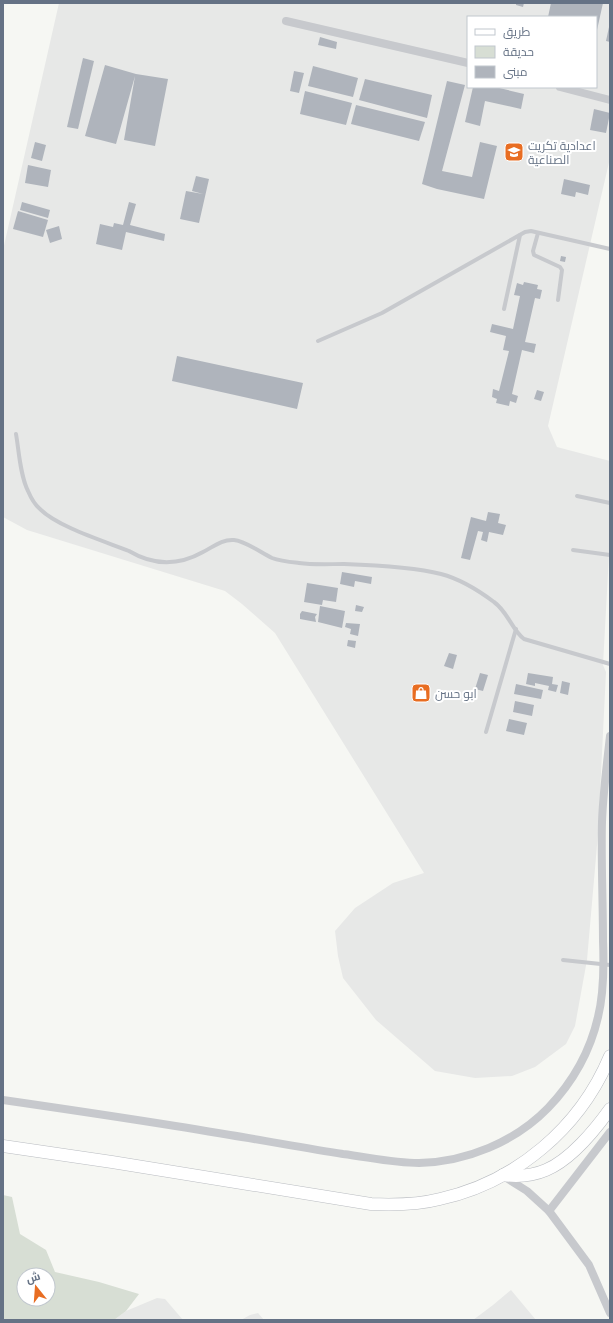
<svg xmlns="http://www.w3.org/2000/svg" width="613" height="1323" font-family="'Noto Sans',Cairo,sans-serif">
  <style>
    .built { fill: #e7e8e7; fill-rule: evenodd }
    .green { fill: #d7ded4; fill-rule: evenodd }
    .building { fill: #afb4bc }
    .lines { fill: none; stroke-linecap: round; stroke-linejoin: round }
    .secondary-casing { stroke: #b9bcc1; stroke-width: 13 }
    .lane { stroke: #c7c9cd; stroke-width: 4 }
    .street { stroke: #c7c9cd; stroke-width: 8 }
    .secondary { stroke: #fff; stroke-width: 12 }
    .labels { text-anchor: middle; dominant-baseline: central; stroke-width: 4; stroke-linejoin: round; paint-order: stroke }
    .poi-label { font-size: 12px; fill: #657285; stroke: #fff; text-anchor: start }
  </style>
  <rect width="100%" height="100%" fill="#f6f7f3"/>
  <!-- built -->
  <g class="built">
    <path d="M59 3H610V158L548 426 557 447 610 461V536L603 665 606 672 598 834 587 960 575 1026 566 1044 535 1067 512 1076 475 1078 435 1071 376 1020 343 978 338 956 335 931 355 908 393 883 424 873 275 633 242 604 225 591 27 530 3 517V250ZM468 17H596V87H468Z"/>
    <path d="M511 1290 536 1320H473L493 1305Z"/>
    <path d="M157 1298 165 1299 183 1320H114L126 1311Z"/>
    <path d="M258 1313 264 1320H241L250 1315Z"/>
  </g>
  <!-- green -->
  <path class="green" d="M3 1195 12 1197 20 1234 46 1250 55 1272 99 1282 139 1294 126 1311 114 1320H3ZM24 1275H48V1299H24Z"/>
  <!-- building -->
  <g class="building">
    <path d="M516 3H524L523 7 516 5Z"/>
    <path d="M551 3H603L597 30 596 17H548Z"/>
    <path d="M609 27H610V42L606 41Z"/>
    <path d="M320 37 337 42 336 49 318 45Z"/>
    <path d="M83 58 94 61 78 129 67 127Z"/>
    <path d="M105 65 136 74 168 79 155 146 124 140 135 76 116 144 85 136Z"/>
    <path d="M313 66 358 78 353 97 308 86Z"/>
    <path d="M294 71 304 73 299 93 290 91Z"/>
    <path d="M365 79 432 95 427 118 359 100Z"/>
    <path d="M447 81 465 85 442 171 472 177 480 142 497 146 484 199 437 189 422 184Z"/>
    <path d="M473 87H495L524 94 521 109 485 101 480 126 465 122Z"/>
    <path d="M305 91 352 103 346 125 300 114Z"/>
    <path d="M356 105 425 122 419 141 351 124Z"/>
    <path d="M594 109 610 113 606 133 590 130Z"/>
    <path d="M35 142 46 145 42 161 31 158Z"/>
    <path d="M28 165 51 170 48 187 25 183Z"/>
    <path d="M196 176 209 179 199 223 180 219 186 191 203 194 192 191Z"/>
    <path d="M564 179 590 185 588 195 576 192 575 197 561 194Z"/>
    <path d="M22 202 50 210 48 218 20 210Z"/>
    <path d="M129 202 136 204 130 225 165 234 164 241 126 232 122 250 96 244 100 224 113 227 114 223 123 225Z"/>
    <path d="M18 211 48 220 43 237 13 229Z"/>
    <path d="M59 226 62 239 50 243 46 230Z"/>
    <path d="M561 256 566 257 565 262 560 261Z"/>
    <path d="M524 282 538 285 537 289 542 290 540 299 535 298 525 342 536 344 534 353 522 350 512 394 518 396 516 403 510 401 509 406 496 403 497 399 492 397 493 389 499 391 509 351 503 350 506 336 490 332 492 324 513 329 520 296 514 295 517 283 523 285Z"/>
    <path d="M177 356 303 383 297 409 172 381Z"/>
    <path d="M537 390 544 392 541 401 534 399Z"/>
    <path d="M488 512 500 514 498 523 506 525 503 535 489 532 487 542 481 540 483 532 478 531 470 560 461 558 471 517 486 521Z"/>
    <path d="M342 572 372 577 371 584 355 581 354 587 340 584Z"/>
    <path d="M307 583 338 588 336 602 323 600 322 605 304 602Z"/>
    <path d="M356 605 364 607 362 612 355 611Z"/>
    <path d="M320 606 345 611 342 628 318 622Z"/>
    <path d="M302 611 317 614 315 617 316 622 300 619V614Z"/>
    <path d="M346 623 360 624 358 636 350 634 351 629 345 627Z"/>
    <path d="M348 640 356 641 355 648 347 646Z"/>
    <path d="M449 653 457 655 453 669 444 666Z"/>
    <path d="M480 673 488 675 483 691 475 689Z"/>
    <path d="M528 673 553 677 552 684 558 685 556 692 548 690 549 686 535 683V686L526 684Z"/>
    <path d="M562 681 570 683 568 695 560 693Z"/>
    <path d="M516 684 543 690 541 699 514 694Z"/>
    <path d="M515 701 534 705 532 716 513 712Z"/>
    <path d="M509 719 527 723 524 735 506 731Z"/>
  </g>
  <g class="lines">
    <!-- secondary casing -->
    <g class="secondary-casing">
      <g id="secondary">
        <path d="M3 1146 112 1162 371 1204C394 1205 417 1205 440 1199 516 1182 580 1128 610 1056"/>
        <path d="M503 1175C518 1177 532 1176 546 1170 570 1160 595 1130 610 1109"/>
      </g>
    </g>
    <!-- lane -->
    <g class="lane">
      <path d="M538 233 533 251 534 255 560 267 562 270 558 300"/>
      <path d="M504 309 520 235"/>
      <path d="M318 341 382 313 525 232 531 231 610 249"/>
      <path d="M16 434C19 451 20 475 28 491 31 498 34 504 40 509 58 527 104 541 129 551 154 566 178 566 203 552 213 547 222 539 234 540 246 541 261 553 272 558 280 561 290 562 299 563 314 565 329 564 344 564 372 565 414 567 441 574 460 579 478 590 494 602 508 612 512 630 524 639L610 664"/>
      <path d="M577 496 610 503"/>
      <path d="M573 550 610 555"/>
      <path d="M486 732 516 629"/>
      <path d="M563 960 610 965"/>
    </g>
    <!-- street -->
    <g class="street">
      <path d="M286 21 468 63"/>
      <path d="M560 87 610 100"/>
      <path d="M3 1100C79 1111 154 1122 230 1135 267 1141 305 1148 343 1154 368 1157 393 1163 419 1163 466 1162 515 1142 548 1108 572 1083 590 1052 598 1017 604 993 604 966 603 941 603 902 601 861 602 822 603 793 607 764 610 736"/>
      <path d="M505 1177 527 1191 549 1211 589 1265 610 1313"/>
      <path d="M549 1211 610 1132"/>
    </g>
    <!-- secondary -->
    <use href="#secondary" class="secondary"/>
  </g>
  <!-- icons -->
  <defs>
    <g id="school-square" transform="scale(1)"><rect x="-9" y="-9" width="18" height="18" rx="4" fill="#e86d22" stroke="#fff"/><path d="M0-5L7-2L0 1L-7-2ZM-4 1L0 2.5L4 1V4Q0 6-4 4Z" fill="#fff"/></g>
    <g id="shop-square" transform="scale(1)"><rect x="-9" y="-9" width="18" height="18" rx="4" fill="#e86d22" stroke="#fff"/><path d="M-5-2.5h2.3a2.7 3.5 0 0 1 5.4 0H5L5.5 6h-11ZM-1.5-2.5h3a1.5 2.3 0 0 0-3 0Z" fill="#fff"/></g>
  </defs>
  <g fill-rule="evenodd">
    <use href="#school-square" x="514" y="152"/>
    <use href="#shop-square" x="421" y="693"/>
  </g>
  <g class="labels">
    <!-- poi labels -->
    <g class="poi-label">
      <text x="528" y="145">اعدادية تكريت<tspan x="528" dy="14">الصناعية</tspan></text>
      <text x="435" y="693">ابو حسن</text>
    </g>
  </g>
  <!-- border -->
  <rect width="613" height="1323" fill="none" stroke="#657285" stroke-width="8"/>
  <!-- legend -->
  <rect x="467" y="16" width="130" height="72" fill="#ffffff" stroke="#c1c7ce"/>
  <rect x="475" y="29" width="20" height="6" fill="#ffffff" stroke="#c1c7ce"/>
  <text x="503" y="36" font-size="12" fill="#657285">طريق</text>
  <rect x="475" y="46" width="20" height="12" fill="#d7ded4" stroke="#c1c7ce"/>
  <text x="503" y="56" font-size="12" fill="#657285">حديقة</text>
  <rect x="475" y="66" width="20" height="12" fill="#afb4bc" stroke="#c1c7ce"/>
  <text x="503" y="76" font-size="12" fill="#657285">مبنى</text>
  <!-- north arrow -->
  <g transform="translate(36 1287) rotate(343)"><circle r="19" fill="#ffffff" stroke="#c1c7ce"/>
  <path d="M0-3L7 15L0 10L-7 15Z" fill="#e86d22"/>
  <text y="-6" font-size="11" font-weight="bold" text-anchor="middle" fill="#657285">ش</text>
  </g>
</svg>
